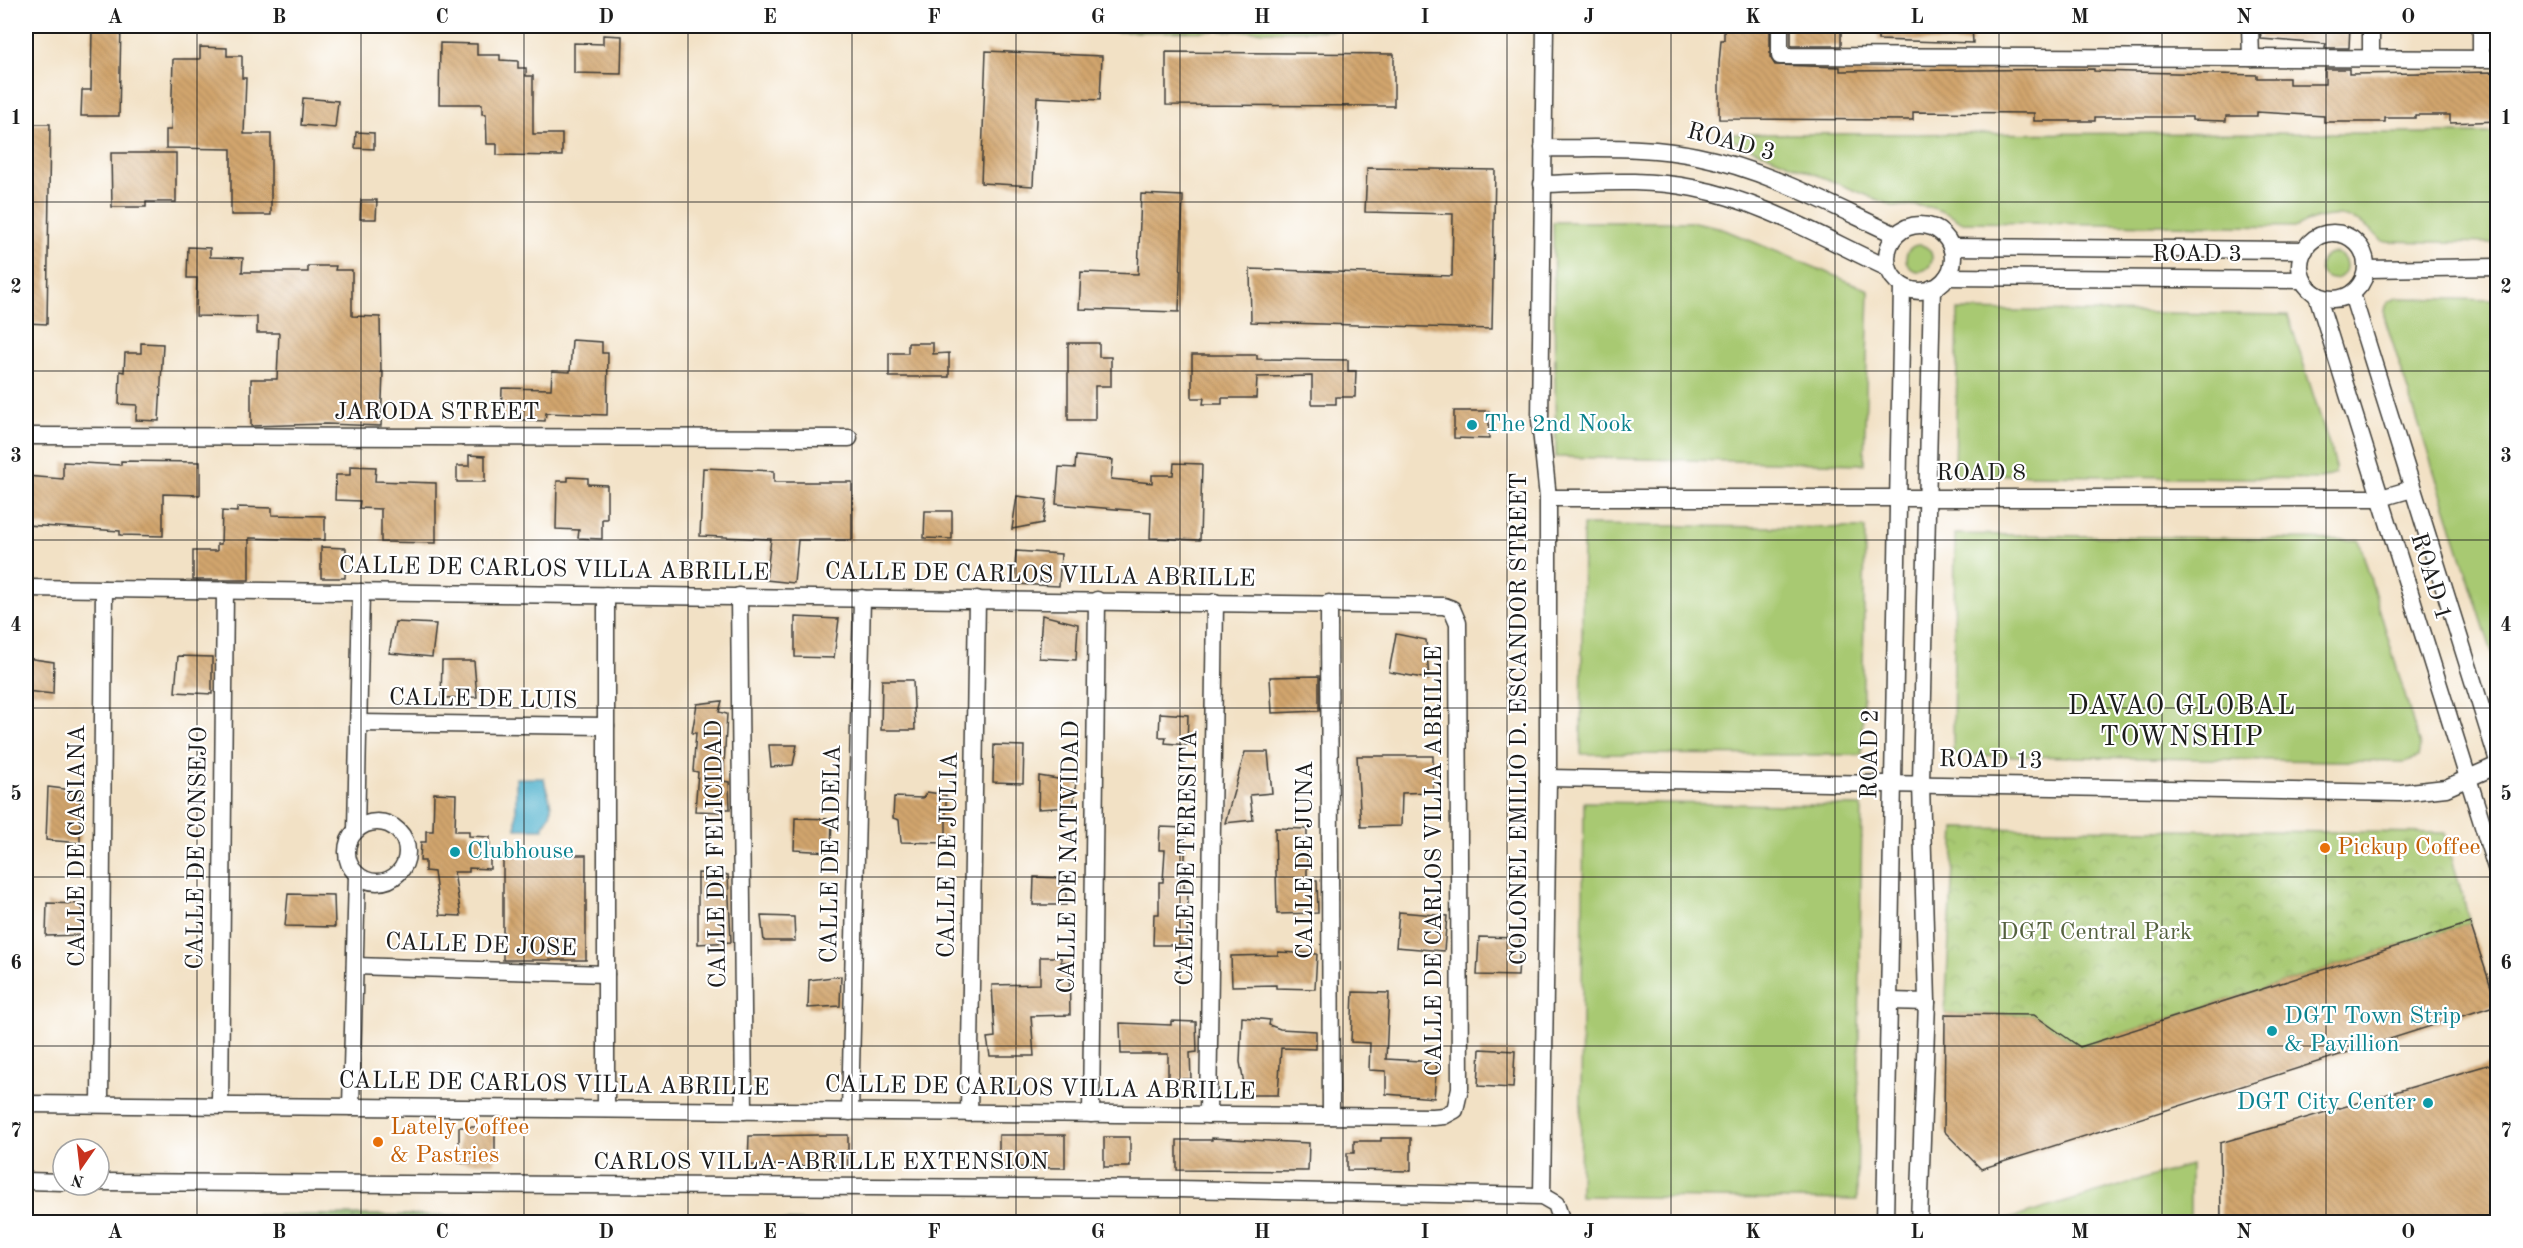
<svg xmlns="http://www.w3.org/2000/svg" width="2523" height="1248" font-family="'Old Standard TT',serif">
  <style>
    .grass { fill: #a8c972; stroke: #627247; stroke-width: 1.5 }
    .forest { fill: url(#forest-firs); stroke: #516440; stroke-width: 1.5 }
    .park { fill: url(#park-crowns); stroke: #627247; stroke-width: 1.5 }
    .water { fill: #4db0cc; stroke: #346674; stroke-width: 1.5 }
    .building { fill: url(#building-back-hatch) }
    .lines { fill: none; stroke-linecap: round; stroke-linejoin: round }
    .minor-casing { stroke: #3c3a35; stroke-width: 19 }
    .minor { stroke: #fff; stroke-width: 16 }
    .grid { fill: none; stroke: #1c1c1c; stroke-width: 1.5; stroke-opacity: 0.55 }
    .culture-dot { fill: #0f9aa8; stroke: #fff; stroke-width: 2 }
    .food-dot { fill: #e8710a; stroke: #fff; stroke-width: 2 }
    .labels { text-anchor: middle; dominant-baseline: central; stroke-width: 4.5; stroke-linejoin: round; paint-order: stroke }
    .street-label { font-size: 24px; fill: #1c1c1c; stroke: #fff }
    .culture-label { font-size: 24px; fill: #0d838f; stroke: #fff; text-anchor: start }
    .food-label { font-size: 24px; fill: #c56008; stroke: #fff; text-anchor: start }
    .park-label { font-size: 24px; fill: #54613e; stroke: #fff }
    .quarter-label { font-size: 27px; letter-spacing: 1.5px; fill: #1c1c1c; stroke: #fff }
    .neatline { fill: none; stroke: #1c1c1c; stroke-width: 2 }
    .grid-label { font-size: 20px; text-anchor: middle; font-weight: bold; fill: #1c1c1c }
  </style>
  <defs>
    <pattern id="forest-firs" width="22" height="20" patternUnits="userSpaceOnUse" patternTransform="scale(1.5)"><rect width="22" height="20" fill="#86ad64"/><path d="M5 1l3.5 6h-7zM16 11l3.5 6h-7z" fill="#6d8c52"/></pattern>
    <pattern id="park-crowns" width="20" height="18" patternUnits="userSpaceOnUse" patternTransform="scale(1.5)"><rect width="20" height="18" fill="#a8c972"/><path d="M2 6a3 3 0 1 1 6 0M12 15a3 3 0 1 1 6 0" fill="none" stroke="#90ac62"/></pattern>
    <pattern id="building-back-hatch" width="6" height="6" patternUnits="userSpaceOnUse" patternTransform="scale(1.5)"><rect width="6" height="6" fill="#d1a56d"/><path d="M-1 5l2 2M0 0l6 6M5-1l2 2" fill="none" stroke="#b38d5e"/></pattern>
  </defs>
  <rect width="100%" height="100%" fill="#fff"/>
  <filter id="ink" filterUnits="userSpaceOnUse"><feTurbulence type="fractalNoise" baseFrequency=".0167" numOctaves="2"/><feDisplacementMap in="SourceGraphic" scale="12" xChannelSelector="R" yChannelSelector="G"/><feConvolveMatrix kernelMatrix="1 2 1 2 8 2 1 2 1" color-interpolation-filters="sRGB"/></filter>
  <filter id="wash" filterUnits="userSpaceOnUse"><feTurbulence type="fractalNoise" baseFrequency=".008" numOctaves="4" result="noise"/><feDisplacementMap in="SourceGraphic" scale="24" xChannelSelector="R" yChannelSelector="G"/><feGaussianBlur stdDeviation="1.35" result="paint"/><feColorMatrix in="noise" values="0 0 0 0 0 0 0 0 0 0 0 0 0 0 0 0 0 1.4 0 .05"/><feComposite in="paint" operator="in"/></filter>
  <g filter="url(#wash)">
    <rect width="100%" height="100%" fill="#f2e1c5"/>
    <!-- grass -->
    <g class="grass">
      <path d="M1103 26H1525V29L1103 32Z"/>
      <path d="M2497 133V243L2382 241C2356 212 2330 209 2296 227L1961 222C1940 207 1920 203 1895 207L1717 134Z"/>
      <path d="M1553 222H1694L1718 227 1869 290 1864 464 1556 457Z"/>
      <circle cx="1919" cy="258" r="13"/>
      <circle cx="2333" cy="266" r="13"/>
      <path d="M2398 298 2497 300V668L2385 319C2384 307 2386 301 2398 298Z"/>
      <path d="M1958 310 2288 315 2335 463V474L2321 479 1955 474Z"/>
      <path d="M1583 525 1865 528 1862 755 1581 754Z"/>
      <path d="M1955 534 2359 540 2420 746 2418 757 2405 762 1953 755Z"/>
      <path d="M1584 802 1862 806 1857 1200 1580 1196Z"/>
      <path d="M2190 1165V1222H1999Z"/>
    </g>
    <!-- forest -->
    <g class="forest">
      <path d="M186 1215H501L502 1222H186Z"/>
      <path d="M702 1218 818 1222H702Z"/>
    </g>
    <!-- park -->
    <path class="park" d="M1955 828 2445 833 2470 923 2080 1047 2034 1015 1945 1014Z"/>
    <!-- water -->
    <path class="water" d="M516 778H544C545 793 560 809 543 825L544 829H516Z"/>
    <g id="blocks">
      <!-- building -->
      <g class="building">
        <path d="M92 26H121L119 116H81L82 90H91Z"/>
        <path d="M1724 26H1770V57L1775 65 1840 67V71L2094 69V71L2257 75V78H2289V84H2325V69H2349V74L2498 72V121L2450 123V115H2415V118H2385V122H2324V116L2257 112V116H2226V121L2192 120V117H2095V121H2034V113L1913 112V120L1719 119V64L1721 40H1724Z"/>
        <rect x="1791" y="26" width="50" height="20"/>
        <path d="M1878 26H1972L1973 43 1878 40Z"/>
        <path d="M2260 26H2350L2349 48H2325L2326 44 2261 39Z"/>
        <path d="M603 35 622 36 621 74 574 73V43L603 44Z"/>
        <path d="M440 43 477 44V55H500V60L518 61V68H526V76H533V134H562V156L497 155V144H487L486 114H482V104H439Z"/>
        <path d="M200 47 227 48V56H242V78H246L244 134H271V215H231V149L166 148V130H171L173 59H200Z"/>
        <path d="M986 51 1102 56 1100 100 1037 97 1033 186 981 183Z"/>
        <path d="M1166 52 1394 54V106L1166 105Z"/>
        <path d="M303 98 338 101 335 128 301 125Z"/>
        <path d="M26 124H50L47 324 26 323Z"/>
        <path d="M356 132 374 133V149L355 148Z"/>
        <path d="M111 153H176V202H146V207H112Z"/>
        <path d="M1367 168 1495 170 1492 329 1251 322 1250 269 1452 276 1453 214 1365 212Z"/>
        <path d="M1141 194 1183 196 1179 312 1079 309 1081 272 1138 274Z"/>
        <path d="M361 200H377L376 219H360Z"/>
        <path d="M188 247 210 248V257L243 258 242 272H308V266H336L335 270H352V316L380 317 381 372H383L381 426 326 424 251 426V379H277L279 333H257V317L196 316 197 278H187Z"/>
        <path d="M572 340 602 342V353H608L607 415 546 413 545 421 501 419 502 388 551 389 552 371 570 372Z"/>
        <path d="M141 343 163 344 159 421 136 420 137 405 119 404 120 371 124 372 125 353H141Z"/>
        <path d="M908 343H933V354L949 353V377H889V353H908Z"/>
        <path d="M1068 343H1099V357H1111V386H1095V420H1068Z"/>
        <path d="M1192 355H1257V359L1348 360V371H1356L1355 397H1336V404H1312V376L1257 377 1256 398H1222V404H1203L1204 398H1192Z"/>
        <path d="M1454 411H1489V439L1454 438Z"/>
        <path d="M469 455 485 456V482H457V466H469Z"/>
        <path d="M1076 456 1113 460 1111 479 1152 483V475H1173L1174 463 1202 464 1200 540 1150 538 1151 512 1056 504 1059 467 1075 468Z"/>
        <path d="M121 461 200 462V495L163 494V536L120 535V531L26 525V476L63 479V462L121 465Z"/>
        <path d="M350 466 376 467 375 481 436 483V543L381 542V509L359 508 360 501 335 500 336 475H350Z"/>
        <path d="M703 468 774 471V482H852V540H798L794 583 766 580 771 539 700 536Z"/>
        <path d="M568 477 588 478V484L607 485V519H602V539L578 538 579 530 556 529 557 481H568Z"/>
        <path d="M1017 496 1047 500 1043 523 1012 529Z"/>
        <path d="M237 507 272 508V515L325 516V540L249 538V580H193V551H217V544H221L222 511 237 512Z"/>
        <path d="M925 511H952V539L924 538Z"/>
        <path d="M321 547 346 548 345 578H321Z"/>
        <path d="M1016 551 1061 554 1059 586 1014 584Z"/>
        <path d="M1042 615 1078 624 1076 660 1039 658Z"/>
        <path d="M795 617 839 619 834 658 795 657Z"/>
        <path d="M395 622 436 624 432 657 389 653Z"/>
        <path d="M1396 634 1426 640 1429 679 1389 672Z"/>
        <path d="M178 656 212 657V694L175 692Z"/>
        <path d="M26 658 54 662 53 694 26 691Z"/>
        <path d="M442 661H474L477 697 441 698Z"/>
        <path d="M1319 676V711L1272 713 1270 677Z"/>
        <path d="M882 680H913L915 730H881Z"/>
        <path d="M722 701 719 712 727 714 723 781 729 782 730 809H724V812L695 811 698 772 693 771 696 733H692L697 704Z"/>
        <path d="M1160 713 1188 715 1187 745 1165 743 1166 737H1159Z"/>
        <path d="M769 745H797L793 765 771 767Z"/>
        <path d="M994 745 1024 746 1023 783 993 782Z"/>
        <path d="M1245 752H1268L1272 793 1250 795 1253 820 1225 823Z"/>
        <path d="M1357 756H1433V792L1402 793 1401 826 1361 827Z"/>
        <path d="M1039 776 1076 782 1073 807 1038 809Z"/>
        <path d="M48 787 80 791V843L46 840Z"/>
        <path d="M927 792 946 795V843L901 842 899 820 893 818 894 797 923 798Z"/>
        <path d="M434 793 456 794 455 831H469V836L490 837V869L469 868V872H454L461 916 440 915 434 872 425 871V861H420L421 842H426V831H433Z"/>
        <path d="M795 818 832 819 831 852 794 850Z"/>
        <path d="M1160 827 1186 828 1184 888 1188 889 1187 945H1153L1154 914H1159V882H1163L1165 850H1159Z"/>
        <path d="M1275 828 1307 829V880H1317L1318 913 1277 914Z"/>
        <rect x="503" y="855" width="83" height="105"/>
        <path d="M698 873 728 875 731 942 698 944Z"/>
        <path d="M1034 877 1061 878V884L1066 885V905H1033Z"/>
        <path d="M288 894 334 895 335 927 285 926Z"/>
        <path d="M47 903 82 904V935L46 936Z"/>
        <path d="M1399 912 1447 916 1444 951 1396 947Z"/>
        <path d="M761 916 794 917 795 941H764Z"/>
        <path d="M2470 923 2497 1005 1981 1169 1944 1131 1945 1014 2034 1015 2080 1047Z"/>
        <path d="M1479 937 1520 938 1518 976 1477 975Z"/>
        <path d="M1278 952 1317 954 1315 989 1276 988V985L1232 986 1231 956 1278 955Z"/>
        <path d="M1040 957H1061V962H1069L1070 1015 1031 1016 1034 1056H990L987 1038 995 1037 992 985 1040 984Z"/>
        <path d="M841 976 840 1006 808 1008 809 980Z"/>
        <path d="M1353 992 1389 993 1386 1059 1437 1062 1434 1098 1386 1094V1071L1369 1070 1370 1043 1351 1042Z"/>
        <path d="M1242 1017 1270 1020 1269 1025 1280 1029 1316 1031V1049L1281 1048 1278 1095H1246L1240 1062Z"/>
        <path d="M1171 1021 1196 1022 1197 1052 1190 1053 1191 1079H1168V1054H1121L1120 1023 1171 1025Z"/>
        <path d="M1480 1049 1515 1051 1513 1088 1478 1086Z"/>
        <path d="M2498 1062V1222H2221L2220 1143Z"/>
        <rect x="459" y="1127" width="36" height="36"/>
        <path d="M820 1135H848V1169L819 1168V1166L748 1165 749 1136Z"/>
        <path d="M999 1135H1065V1168L999 1167Z"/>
        <rect x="1104" y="1137" width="26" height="30"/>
        <path d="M1212 1138 1309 1143 1308 1171 1177 1170V1140H1212Z"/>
        <path d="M1381 1138H1411V1171L1347 1170V1153H1354V1141H1381Z"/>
      </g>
    </g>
  </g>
  <g filter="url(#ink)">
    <use href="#blocks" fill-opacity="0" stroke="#3c3a35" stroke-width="1.5"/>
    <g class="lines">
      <!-- minor casing -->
      <g class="minor-casing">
        <g id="minor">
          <path d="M1780 26V56L2498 59"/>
          <path d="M2250 26 2251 58"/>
          <path d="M2371 58V26"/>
          <path d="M2481 59V26"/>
          <path d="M1543 148C1593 149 1647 145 1697 156 1767 170 1831 205 1896 235"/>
          <path d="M1542 184C1592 183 1644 178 1693 188 1762 201 1825 239 1888 268"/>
          <circle cx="1920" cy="258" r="33"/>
          <circle cx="2333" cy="266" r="33"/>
          <path d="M1951 247 2305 250"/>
          <path d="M2367 269 2498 267"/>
          <path d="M1947 277 2303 280"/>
          <path d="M2352 294 2498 761"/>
          <path d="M2317 295 2498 874"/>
          <path d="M26 436 849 438"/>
          <path d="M1548 498H2381L2412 489"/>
          <path d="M26 588 1444 606 1452 609 1458 623 1460 1088 1455 1110 1444 1116 1433 1117 26 1104"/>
          <path d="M739 596 744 1111"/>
          <path d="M1329 603 1331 1116"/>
          <path d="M358 723 606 726"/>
          <path d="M1548 778 2400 793 2446 788 2498 765"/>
          <circle cx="377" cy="852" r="30"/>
          <path d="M356 830 361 592"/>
          <path d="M355 966 606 974"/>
          <path d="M1890 1001 1927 1002"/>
          <path d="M100 1104 104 589"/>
          <path d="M220 1105 225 590"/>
          <path d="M351 1107 357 875"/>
          <path d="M606 1109V595"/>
          <path d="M850 1112 862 598"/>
          <path d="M969 1113 977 599"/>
          <path d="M1091 1114 1097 600"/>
          <path d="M1208 1115 1215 602"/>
          <path d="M26 1181 63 1182"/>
          <path d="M99 1182 1177 1189 1542 1196 1556 1204 1562 1222"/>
          <path d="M1542 1196 1548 778V498L1540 420 1545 26"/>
          <path d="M1885 1222 1902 286"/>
          <path d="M1919 1222 1927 1002 1921 783 1932 288"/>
        </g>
      </g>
      <!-- minor -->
      <use href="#minor" class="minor"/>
    </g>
  </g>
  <!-- grid -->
  <path class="grid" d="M197 26V1222M361 26V1222M524 26V1222M688 26V1222M852 26V1222M1016 26V1222M1180 26V1222M1343 26V1222M1507 26V1222M1671 26V1222M1835 26V1222M1999 26V1222M2162 26V1222M2326 26V1222M26 202H2498M26 371H2498M26 540H2498M26 708H2498M26 877H2498M26 1046H2498"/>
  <!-- markers -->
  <g class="culture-dot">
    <circle cx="1472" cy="425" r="6"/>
    <circle cx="455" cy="852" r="6"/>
    <circle cx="2272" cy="1031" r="6"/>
    <circle cx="2428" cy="1103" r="6"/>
  </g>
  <g class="food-dot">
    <circle cx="2325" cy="848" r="6"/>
    <circle cx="378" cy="1142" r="6"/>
  </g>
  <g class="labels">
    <!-- street labels -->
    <g class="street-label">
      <text transform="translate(1731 143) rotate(15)">ROAD 3</text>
      <text x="2197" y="255">ROAD 3</text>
      <text x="437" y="413">JARODA STREET</text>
      <text x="1981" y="474">ROAD 8</text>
      <text transform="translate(554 570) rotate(1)">CALLE DE CARLOS VILLA ABRILLE</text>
      <text transform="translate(1040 576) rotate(1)">CALLE DE CARLOS VILLA ABRILLE</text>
      <text transform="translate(2430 577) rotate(73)">ROAD 1</text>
      <text transform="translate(483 700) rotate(1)">CALLE DE LUIS</text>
      <text transform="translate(1520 719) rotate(-90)">COLONEL EMILIO D. ESCANDOR STREET</text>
      <text transform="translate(1871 754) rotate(-89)">ROAD 2</text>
      <text transform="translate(1991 761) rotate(1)">ROAD 13</text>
      <text transform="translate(78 846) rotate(-90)">CALLE DE CASIANA</text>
      <text transform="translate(198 848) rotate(-89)">CALLE DE CONSEJO</text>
      <text transform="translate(717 854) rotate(-91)">CALLE DE FELICIDAD</text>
      <text transform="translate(832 854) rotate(-89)">CALLE DE ADELA</text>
      <text transform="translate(949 855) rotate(-89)">CALLE DE JULIA</text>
      <text transform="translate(1070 857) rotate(-89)">CALLE DE NATIVIDAD</text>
      <text transform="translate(1188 858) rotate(-89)">CALLE DE TERESITA</text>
      <text transform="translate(1306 860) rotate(-90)">CALLE DE JUNA</text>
      <text transform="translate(1435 861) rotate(-90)">CALLE DE CARLOS VILLA ABRILLE</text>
      <text transform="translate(481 946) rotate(2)">CALLE DE JOSE</text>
      <text transform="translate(554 1085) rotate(1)">CALLE DE CARLOS VILLA ABRILLE</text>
      <text transform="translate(1040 1089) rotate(1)">CALLE DE CARLOS VILLA ABRILLE</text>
      <text x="821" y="1163">CARLOS VILLA-ABRILLE EXTENSION</text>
    </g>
    <!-- culture labels -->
    <g class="culture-label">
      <text x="1484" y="425">The 2nd Nook</text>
      <text x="467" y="852">Clubhouse</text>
      <text x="2284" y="1017">DGT Town Strip<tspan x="2284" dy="28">&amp; Pavillion</tspan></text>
      <text x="2416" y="1103" text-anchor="end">DGT City Center</text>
    </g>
    <!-- food labels -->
    <g class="food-label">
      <text x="2337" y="848">Pickup Coffee</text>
      <text x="390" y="1128">Lately Coffee<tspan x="390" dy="28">&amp; Pastries</tspan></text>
    </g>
    <!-- park labels -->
    <g class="park-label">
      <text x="2096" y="933">DGT Central Park</text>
    </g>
    <!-- quarter labels -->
    <g class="quarter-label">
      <text x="2182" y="706">DAVAO GLOBAL<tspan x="2182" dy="31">TOWNSHIP</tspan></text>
    </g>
  </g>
  <!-- margin -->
  <rect width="2523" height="1248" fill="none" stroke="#fff" stroke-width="66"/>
  <!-- north arrow -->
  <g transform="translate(81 1167) rotate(194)"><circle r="28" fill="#ffffff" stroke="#a4a4a4" stroke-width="1.5"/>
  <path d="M0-4.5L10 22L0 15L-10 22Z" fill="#c8321e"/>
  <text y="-9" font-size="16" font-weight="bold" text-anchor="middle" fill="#1c1c1c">N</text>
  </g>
  <rect x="33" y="33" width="2457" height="1182" class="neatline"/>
  <g class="grid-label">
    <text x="115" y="23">A</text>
    <text x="279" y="23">B</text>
    <text x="442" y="23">C</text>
    <text x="606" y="23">D</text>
    <text x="770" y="23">E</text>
    <text x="934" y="23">F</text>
    <text x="1098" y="23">G</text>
    <text x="1262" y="23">H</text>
    <text x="1425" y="23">I</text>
    <text x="1589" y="23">J</text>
    <text x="1753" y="23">K</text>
    <text x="1917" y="23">L</text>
    <text x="2080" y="23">M</text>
    <text x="2244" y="23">N</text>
    <text x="2408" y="23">O</text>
    <text x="16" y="124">1</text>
    <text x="2506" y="124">1</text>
    <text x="16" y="293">2</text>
    <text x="2506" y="293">2</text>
    <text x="16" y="462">3</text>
    <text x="2506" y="462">3</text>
    <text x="16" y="631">4</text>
    <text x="2506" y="631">4</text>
    <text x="16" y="800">5</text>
    <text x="2506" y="800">5</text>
    <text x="16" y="969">6</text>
    <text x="2506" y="969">6</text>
    <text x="16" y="1137">7</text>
    <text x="2506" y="1137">7</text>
    <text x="115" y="1238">A</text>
    <text x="279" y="1238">B</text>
    <text x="442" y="1238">C</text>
    <text x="606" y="1238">D</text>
    <text x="770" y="1238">E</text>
    <text x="934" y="1238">F</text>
    <text x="1098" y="1238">G</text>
    <text x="1262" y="1238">H</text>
    <text x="1425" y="1238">I</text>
    <text x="1589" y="1238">J</text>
    <text x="1753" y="1238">K</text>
    <text x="1917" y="1238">L</text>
    <text x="2080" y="1238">M</text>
    <text x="2244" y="1238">N</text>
    <text x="2408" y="1238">O</text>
  </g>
</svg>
